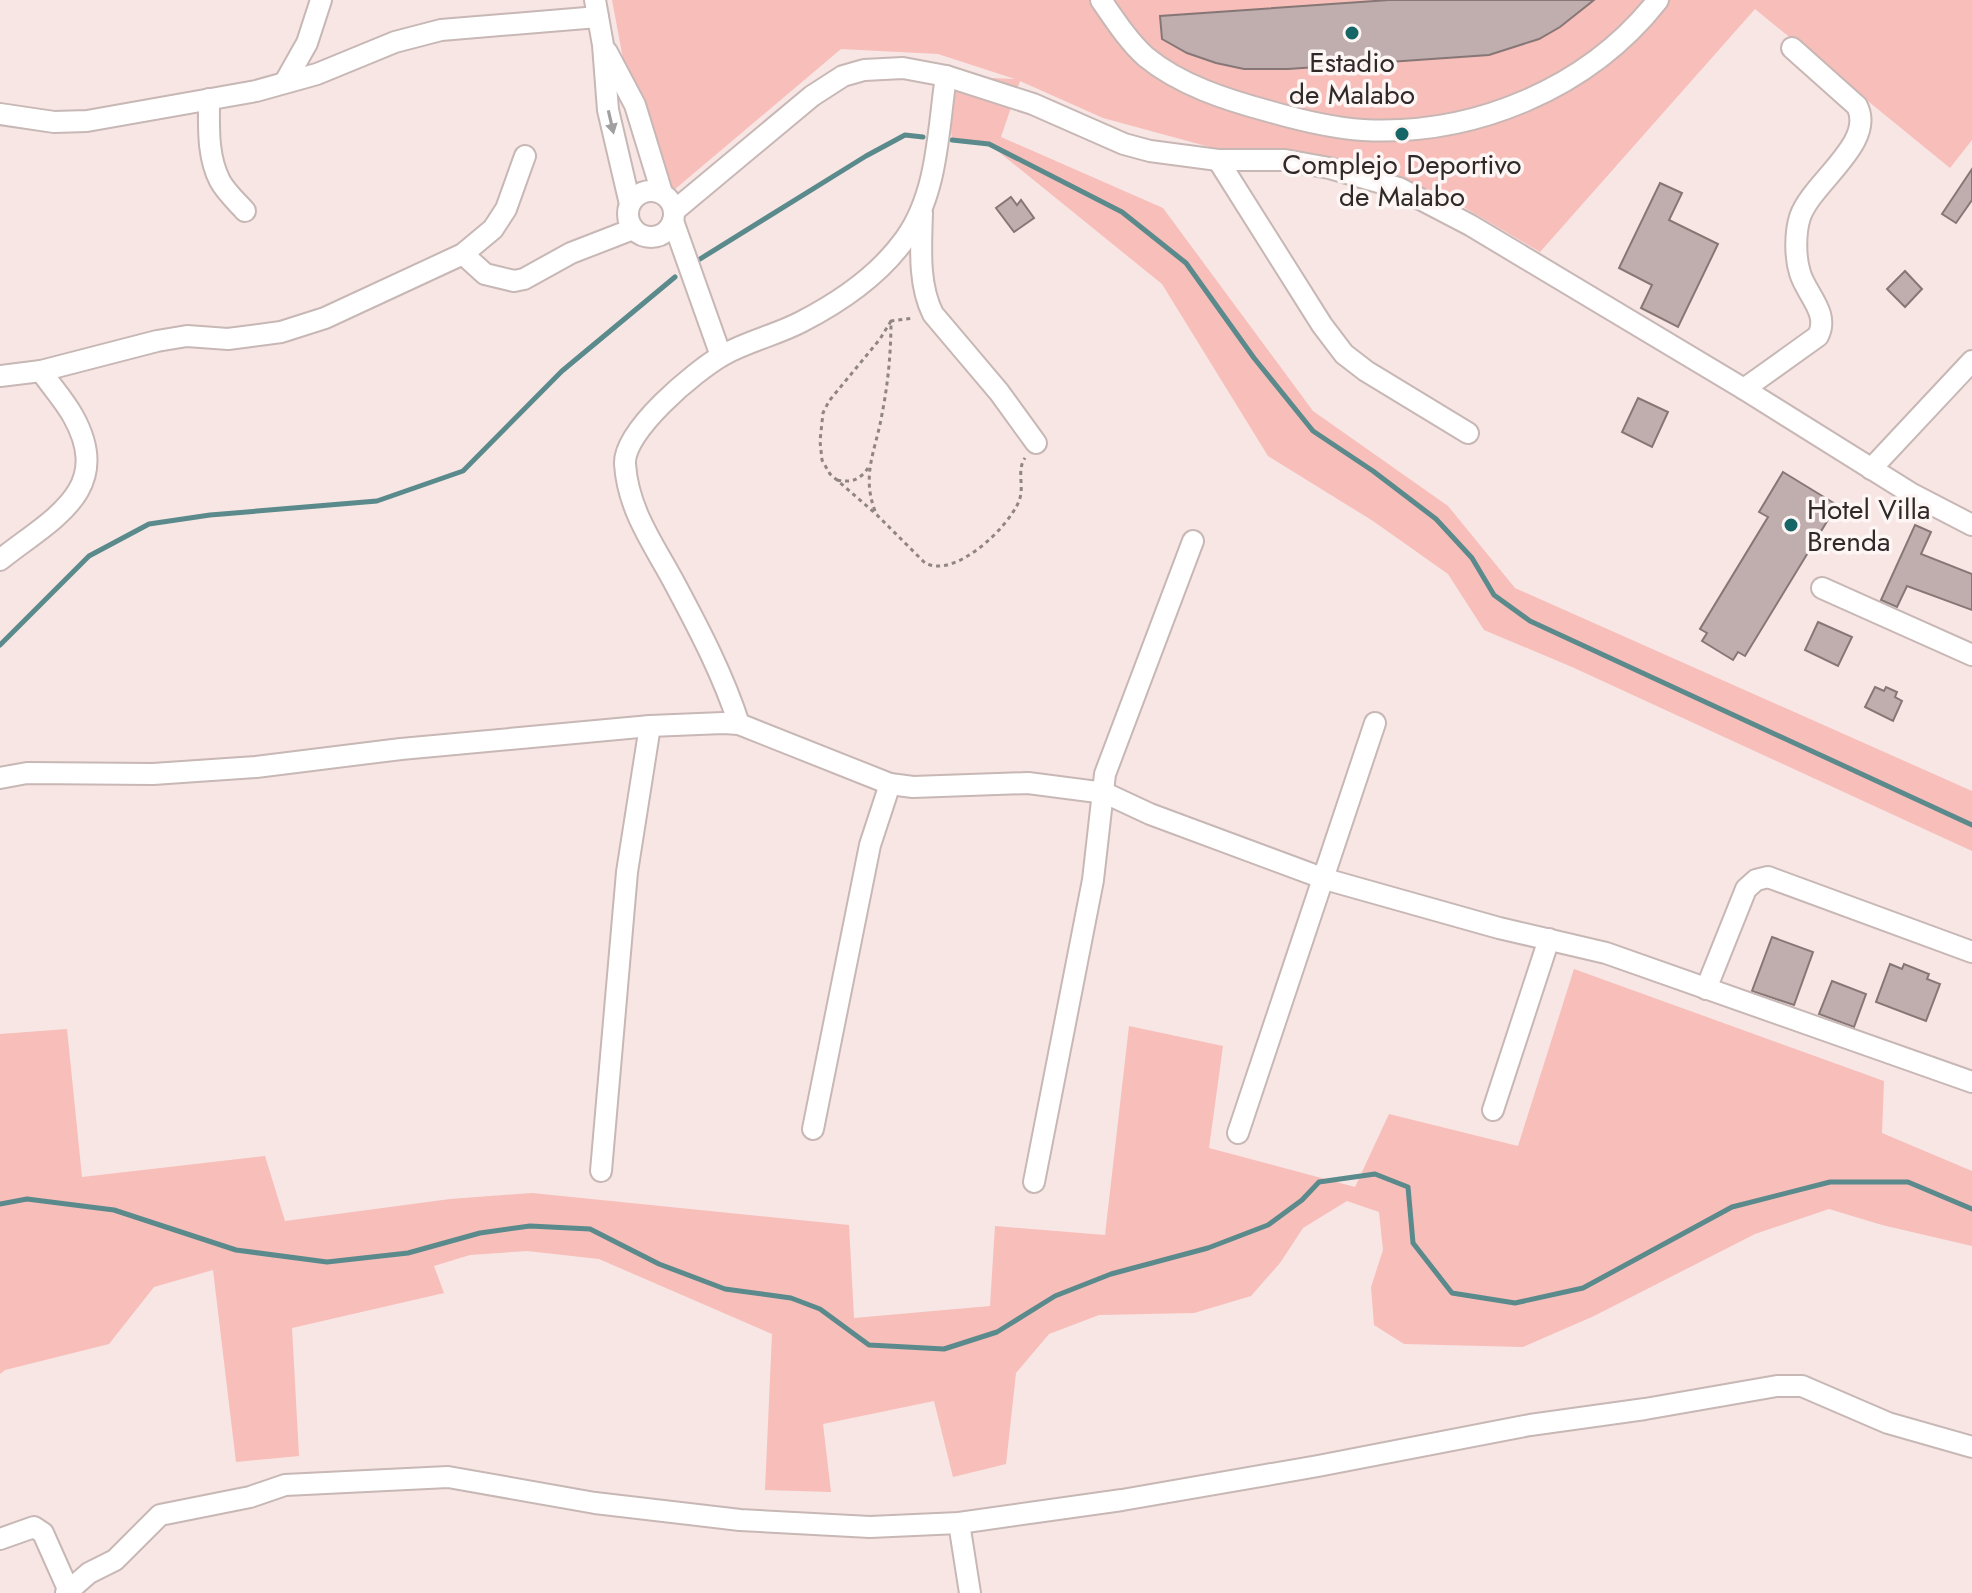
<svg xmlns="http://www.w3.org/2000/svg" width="1972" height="1593" font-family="Jost,sans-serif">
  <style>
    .green { fill: #f7beba }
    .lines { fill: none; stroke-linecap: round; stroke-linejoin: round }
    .stream { stroke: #5a8a8b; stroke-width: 5 }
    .building { fill: #bfaead; stroke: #867776; stroke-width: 2 }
    .minor-casing { stroke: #c7b7b5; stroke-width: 24 }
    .path { stroke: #918584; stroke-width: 3; stroke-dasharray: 4 4; stroke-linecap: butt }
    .minor { stroke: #fff; stroke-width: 20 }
    .oneway { fill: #a29f9f }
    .poi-dot { fill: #166567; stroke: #fdf6f5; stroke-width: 3 }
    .labels { text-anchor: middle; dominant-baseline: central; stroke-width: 7; stroke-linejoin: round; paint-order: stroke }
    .poi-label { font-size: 28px; fill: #302929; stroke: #fdf6f5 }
  </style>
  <rect width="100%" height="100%" fill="#f7e6e4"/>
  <!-- green -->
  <g class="green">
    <path d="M612 0H1972V140L1950 168 1755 9 1540 252 1460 205 1385 171 1299 151 1217 149 1103 118 1020 81 1001 137 1163 208 1313 411 1448 506 1515 588 1972 791V851L1572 667 1484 630 1448 574 1373 521 1268 456 1162 284 989 144 952 140 946 76 1015 79 938 54 841 49 668 195 649 197Z"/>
    <path d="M1574 969 1884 1081 1882 1133 1972 1171V1246L1882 1225 1829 1209 1755 1234 1594 1316 1523 1347 1404 1344 1374 1325 1371 1287 1383 1250 1379 1212 1347 1201 1303 1228 1280 1263 1251 1296 1194 1313 1099 1315 1049 1334 1016 1373 1006 1464 953 1477 934 1401 823 1424 831 1492 765 1490 772 1334 599 1259 527 1251 470 1255 434 1266 444 1293 292 1328 299 1456 236 1462 213 1270 154 1287 109 1344 5 1370 0 1374V1034L67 1029 82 1177 265 1156 285 1221 450 1199 532 1193 849 1225 854 1318 990 1306 995 1226 1105 1235 1129 1026 1223 1046 1209 1148 1355 1187 1389 1114 1518 1146Z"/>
  </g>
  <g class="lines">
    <!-- stream -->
    <g class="stream">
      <path d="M952 140 989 144 1122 212 1186 263 1254 358 1313 431 1373 471 1436 519 1472 558 1494 595 1530 621 1972 825"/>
      <path d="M692 264 866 156 905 135 923 137"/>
      <path d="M0 645 89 556 149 524 210 515 377 501 463 471 562 371 675 277"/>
      <path d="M0 1204 27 1199 114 1210 236 1250 327 1262 408 1253 480 1233 530 1226 590 1229 659 1264 725 1289 791 1298 820 1309 869 1345 944 1349 997 1332 1055 1296 1111 1274 1208 1248 1268 1225 1302 1200 1319 1182 1375 1174 1408 1187 1413 1243 1452 1293 1515 1303 1583 1288 1732 1207 1830 1182H1908L1972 1209"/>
    </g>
  </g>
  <!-- building -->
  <g class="building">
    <path d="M1389 0H1594L1560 27 1539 39 1489 55 1288 69H1244L1216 63 1187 53 1162 39 1160 16Z"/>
    <path d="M1972 169V200L1956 223 1942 214Z"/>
    <path d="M1660 183 1682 193 1669 220 1718 244 1678 327 1641 308 1652 285 1619 268Z"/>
    <path d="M1011 197 1017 205 1021 200 1034 218 1014 232 996 208Z"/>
    <path d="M1905 271 1922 289 1905 307 1887 289Z"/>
    <path d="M1638 398 1668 412 1652 447 1622 432Z"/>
    <path d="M1783 472 1837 505 1745 656 1738 652 1733 660 1702 641 1707 633 1700 629 1768 517 1759 512Z"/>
    <path d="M1915 525 1931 532 1921 554 1972 574V610L1907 586 1897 607 1881 600Z"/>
    <path d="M1818 622 1852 637 1838 666 1805 650Z"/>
    <path d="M1875 687 1884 691 1886 687 1897 692 1895 697 1902 701 1893 721 1865 707Z"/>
    <path d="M1772 937 1813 952 1794 1005 1752 991Z"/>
    <path d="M1890 964 1902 969 1904 964 1929 974 1927 979 1940 984 1926 1021 1876 1002Z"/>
    <path d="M1832 981 1866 994 1854 1027 1819 1014Z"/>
  </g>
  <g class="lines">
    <!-- minor casing -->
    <g class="minor-casing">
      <g id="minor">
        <path d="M595 0 603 45 608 110 630 204"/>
        <path d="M1101 0C1114 19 1129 42 1146 57 1180 85 1227 100 1268 111 1299 120 1331 128 1363 130 1475 136 1589 88 1658 0"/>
        <path d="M607 52 635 105 662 193"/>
        <path d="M285 82 307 43 321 0"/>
        <path d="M209 99C209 126 207 156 220 181 226 192 237 202 245 211"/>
        <path d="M0 114 54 122 87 121 256 91 317 74 395 42 441 30 598 17"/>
        <path d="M1218 160 1322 325 1344 354 1366 371 1468 433"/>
        <circle cx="651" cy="214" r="23"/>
        <path d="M674 211 812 96 843 76 864 70 903 68 946 76 1033 104 1124 144 1150 151 1218 160H1285L1329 168 1399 188 1470 225 1744 389 1912 494 1972 525"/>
        <path d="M922 213C921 247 918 284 933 314L999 392 1036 443"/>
        <path d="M673 221 721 356"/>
        <path d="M463 254 485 274 514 281 524 279 571 253 633 229"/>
        <path d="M0 376 41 371 157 341 187 336 228 339 281 332 325 318 463 254 493 229 506 209 525 156"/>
        <path d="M1744 389 1818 336C1830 313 1806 294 1800 273 1795 257 1795 233 1800 217 1812 182 1876 143 1857 106L1792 48"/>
        <path d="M1871 469 1972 361"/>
        <path d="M0 560C51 519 115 491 73 416 64 400 51 386 41 371"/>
        <path d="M1822 588 1972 655"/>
        <path d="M739 724C723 675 700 631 676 586 655 546 628 511 625 464 623 431 695 371 723 355 748 341 776 335 801 322 840 302 880 274 905 239 938 193 938 130 946 76"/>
        <path d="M0 778 27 773 153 774 256 767 401 749 650 726 723 723 739 724 890 784 913 787 1028 783 1105 793 1150 814 1325 879 1499 928 1606 953 1972 1082"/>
        <path d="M1706 989 1746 889 1756 880 1768 877 1972 952"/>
        <path d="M1493 1110 1549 939"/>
        <path d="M813 1129 870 845 890 784"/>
        <path d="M1238 1133 1375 723"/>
        <path d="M601 1171 627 872 650 726"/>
        <path d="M1034 1182 1093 880 1105 774 1193 541"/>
        <path d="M959 1523 970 1593"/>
        <path d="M0 1539 34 1527 43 1533 68 1589"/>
        <path d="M66 1593 89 1573 115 1560 160 1515 250 1497 285 1485 448 1477 595 1503 740 1520 870 1527 959 1523 1122 1500 1318 1466 1530 1425 1645 1409 1777 1386H1802L1888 1423 1972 1447"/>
      </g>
    </g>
    <!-- path -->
    <g class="path">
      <path d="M891 321 880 339 829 401 823 413 820 441 822 460 830 474 876 514 925 563C955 579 1008 528 1019 501 1025 486 1016 471 1025 458"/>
      <path d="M837 480C851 483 860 480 868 468"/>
      <path d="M875 511C861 474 876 450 882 414 888 384 891 352 891 321L914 318"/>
    </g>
    <!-- minor -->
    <use href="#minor" class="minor"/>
  </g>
  <!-- one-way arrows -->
  <defs><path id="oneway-solid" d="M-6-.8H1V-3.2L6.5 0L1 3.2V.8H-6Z" transform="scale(2)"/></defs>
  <use class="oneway" href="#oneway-solid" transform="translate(611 122) rotate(77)"/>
  <!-- markers -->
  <g class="poi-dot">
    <circle cx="1352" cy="33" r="8"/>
    <circle cx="1402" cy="134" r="8"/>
    <circle cx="1791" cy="525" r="8"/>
  </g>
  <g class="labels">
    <!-- poi labels -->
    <g class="poi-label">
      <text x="1352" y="62">Estadio<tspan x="1352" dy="32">de Malabo</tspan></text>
      <text x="1402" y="164">Complejo Deportivo<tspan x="1402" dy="32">de Malabo</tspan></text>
      <text x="1807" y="509" text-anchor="start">Hotel Villa<tspan x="1807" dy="32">Brenda</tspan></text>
    </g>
  </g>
</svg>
